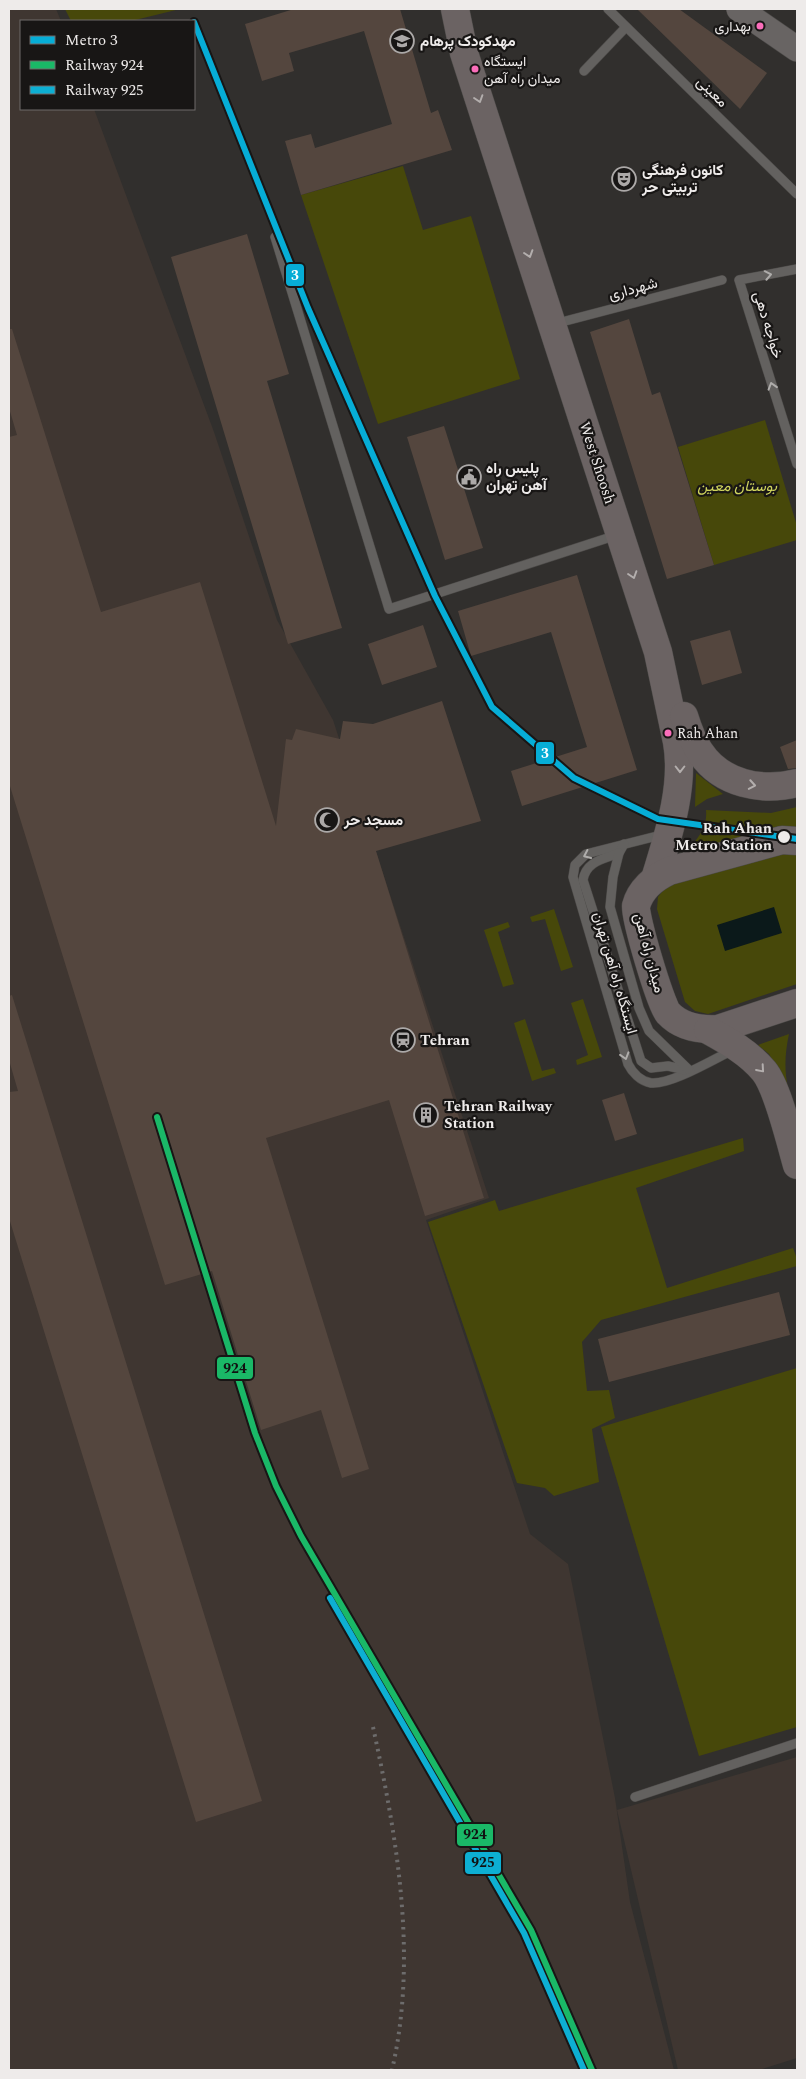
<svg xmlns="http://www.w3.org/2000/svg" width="806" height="2079" font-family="Spectral,Vazirmatn,serif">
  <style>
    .built { fill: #3f3631 }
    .green { fill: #47480a }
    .water { fill: #0b191a }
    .building { fill: #54463e }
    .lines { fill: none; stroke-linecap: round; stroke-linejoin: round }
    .lane-casing { stroke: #4c4a48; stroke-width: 10 }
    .secondary-casing { stroke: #4c4a48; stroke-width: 26 }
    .primary-casing { stroke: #4c4a48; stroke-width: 29 }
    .lane { stroke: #63615f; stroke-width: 9 }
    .secondary { stroke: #686463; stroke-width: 25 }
    .primary { stroke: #6b6363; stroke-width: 28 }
    .rail { stroke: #6d6c6c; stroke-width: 4; stroke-dasharray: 2.5 5; stroke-linecap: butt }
    .rail-1-casing { stroke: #181615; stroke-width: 10 }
    .rail-2-casing { stroke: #181615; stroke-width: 10 }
    .rail-1 { stroke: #1ab867; stroke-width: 6 }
    .rail-2 { stroke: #0dafd3; stroke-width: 6 }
    .metro-1-casing { stroke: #181615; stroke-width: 10 }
    .metro-1 { stroke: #06add6; stroke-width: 6 }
    .oneway { stroke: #b3aead }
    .oneway2 { stroke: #afadab }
    .bus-dot { fill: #fb6dba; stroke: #181615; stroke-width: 2 }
    .stop-dot { fill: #eeebea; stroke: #181615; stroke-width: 2 }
    .labels { text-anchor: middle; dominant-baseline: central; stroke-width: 4.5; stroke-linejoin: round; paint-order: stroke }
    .bus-label { font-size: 14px; fill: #eeebea; stroke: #181615; text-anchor: start }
    .poi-label { font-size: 15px; font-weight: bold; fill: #eeebea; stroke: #181615; text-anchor: start }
    .street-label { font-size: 15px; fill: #eeebea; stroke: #181615 }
    .park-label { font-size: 15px; font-style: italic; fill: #cfd45e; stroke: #181615 }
    .stop-label { font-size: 15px; font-weight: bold; fill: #eeebea; stroke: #181615; text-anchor: end }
    .line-badge { stroke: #181615; stroke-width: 2 }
    .badge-label { font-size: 14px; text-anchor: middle; font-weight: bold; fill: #fff }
    .pale-badge-label { font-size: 14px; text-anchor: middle; font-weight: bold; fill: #111 }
  </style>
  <rect width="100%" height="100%" fill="#312f2d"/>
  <!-- built -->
  <g class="built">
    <path d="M9 9H56L61 21H21V109H94L214 432 277 620 333 720 489 1198 426 1220 530 1534 568 1564 615 1798 630 1902 674 2070H9Z"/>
    <path d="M797 1757V2058L759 2070H678L617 1810Z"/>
  </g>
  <!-- green -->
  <g class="green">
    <path d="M65 9H180L131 21H71Z"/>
    <path d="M403 166 423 230 471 216 520 379 378 424 301 195Z"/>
    <path d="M765 420 797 526V540L714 565 678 447Z"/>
    <path d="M696 773 723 794 707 799 695 807Z"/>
    <path d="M797 807V835L680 857C693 844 708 831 706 810L771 813Z"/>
    <path d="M772 851 797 855V984L708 1014 695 1011 685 1002 657 909 658 897 668 884Z"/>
    <path d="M554 909 573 967 561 971 545 919 532 922 530 917Z"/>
    <path d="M508 922 510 927 498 932 514 984 503 987 484 930Z"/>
    <path d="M583 999 602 1057 577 1065 576 1060 588 1055 571 1003Z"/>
    <path d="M525 1019 542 1071 554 1068 556 1073 532 1081 514 1023Z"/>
    <path d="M789 1034C785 1053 784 1069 788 1088L769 1054 758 1045Z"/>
    <path d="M743 1138 744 1151 636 1188 667 1288 793 1248 797 1259V1266L601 1320 582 1342 587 1391 609 1390 615 1418 592 1429 599 1482 554 1496 545 1488 517 1483 428 1222 495 1200 499 1211Z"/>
    <path d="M797 1368V1727L699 1756 601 1427Z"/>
  </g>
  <!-- water -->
  <path class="water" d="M774 907 782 933 725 951 717 925Z"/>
  <!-- building -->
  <g class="building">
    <path d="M294 9H400L431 113 438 110 452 150 301 195 285 141 311 134 315 148 392 124 364 31 289 53 294 71 262 81 245 24Z"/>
    <path d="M637 9H679L767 73 740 109Z"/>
    <path d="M247 234 289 374 267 381 342 628 288 644 171 257Z"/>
    <path d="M629 319 652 395 660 392 714 565 667 579 590 332Z"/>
    <path d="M9 329H12L101 612 200 582 276 826 286 739 292 740 296 729 340 739 343 721 373 724 442 701 481 821 376 851 484 1198 425 1216 389 1100 266 1138 369 1469 342 1478 321 1410 261 1430 212 1271 165 1285 9 783V437L17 435 9 408Z"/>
    <path d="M444 426 483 548 445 560 407 437Z"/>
    <path d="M577 575 637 770 522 806 511 771 587 747 551 632 471 656 458 611Z"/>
    <path d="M423 625 437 667 382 685 368 644Z"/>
    <path d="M730 630 742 673 702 685 690 641Z"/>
    <path d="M797 740V768L788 769 780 747Z"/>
    <path d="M12 995 262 1801 196 1822 9 1218V1092L18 1091 9 1060V996Z"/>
    <path d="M624 1093 637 1134 615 1141 602 1100Z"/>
    <path d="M779 1292 790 1335 609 1382 598 1339Z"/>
  </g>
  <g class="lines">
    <!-- lane casing -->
    <g class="lane-casing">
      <g id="lane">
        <path d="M608 9 797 194"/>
        <path d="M584 71 626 27"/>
        <path d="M275 237 389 609 617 535"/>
        <path d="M797 269 739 280 797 464"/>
        <path d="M554 324 722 280"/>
        <path d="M665 834 586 854 575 865 573 877 628 1064C632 1072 640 1081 651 1083 671 1085 714 1059 733 1050"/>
        <path d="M624 844 619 853C604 859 586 861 583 880L641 1061 651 1068 668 1066 690 1071"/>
        <path d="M619 853 613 877 610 907 639 1008 649 1031 688 1069"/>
        <path d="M635 1797 797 1743"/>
      </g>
    </g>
    <!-- secondary casing -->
    <g class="secondary-casing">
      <path id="secondary" d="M739 9 797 49"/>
    </g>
    <!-- primary casing -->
    <g class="primary-casing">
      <g id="primary">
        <path d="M455 9 464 53 658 652 677 742C685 787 668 836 655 879"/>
        <path d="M684 716C688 729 692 741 700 752 721 784 762 792 797 783"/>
        <path d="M797 841 782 840 669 871C654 878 640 890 636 906 634 915 661 1006 668 1013 681 1027 700 1030 718 1029L797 1003"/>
        <path d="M708 1030C728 1041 749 1053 764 1071 778 1088 790 1141 797 1165"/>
      </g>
    </g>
    <!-- lane -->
    <use href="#lane" class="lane"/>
    <!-- secondary -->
    <use href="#secondary" class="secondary"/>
    <!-- primary -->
    <use href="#primary" class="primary"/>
    <!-- rail -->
    <path class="rail" d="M373 1727C397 1838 418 1957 392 2070"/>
    <!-- rail-1 casing -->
    <g class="rail-1-casing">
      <path id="rail-1" d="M157 1117 255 1433 276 1486 301 1536 531 1930 592 2070"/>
    </g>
    <!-- rail-2 casing -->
    <g class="rail-2-casing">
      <path id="rail-2" d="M330 1598 524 1933 584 2070"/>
    </g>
    <!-- rail-1 -->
    <use href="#rail-1" class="rail-1"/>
    <!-- rail-2 -->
    <use href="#rail-2" class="rail-2"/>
    <!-- metro-1 casing -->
    <g class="metro-1-casing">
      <path id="metro-1" d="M194 22 308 308 435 596 492 707 574 778 658 819 797 839"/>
    </g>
    <!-- metro-1 -->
    <use href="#metro-1" class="metro-1"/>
  </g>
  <!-- one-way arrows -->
  <defs><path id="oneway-chevron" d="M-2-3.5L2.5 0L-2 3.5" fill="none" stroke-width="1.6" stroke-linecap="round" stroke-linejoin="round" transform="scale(1.25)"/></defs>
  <g class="oneway">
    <use href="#oneway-chevron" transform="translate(479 99) rotate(72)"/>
    <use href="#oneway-chevron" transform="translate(529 254) rotate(72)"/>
    <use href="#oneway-chevron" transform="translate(633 575) rotate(72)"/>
    <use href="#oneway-chevron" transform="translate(680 769) rotate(90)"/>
    <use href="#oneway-chevron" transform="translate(752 785) rotate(10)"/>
    <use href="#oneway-chevron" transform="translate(761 1069) rotate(49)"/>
  </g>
  <g class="oneway2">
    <use href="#oneway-chevron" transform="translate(768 275) rotate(-11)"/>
    <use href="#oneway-chevron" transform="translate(772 386) rotate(-107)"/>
    <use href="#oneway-chevron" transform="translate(587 855) rotate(155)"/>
    <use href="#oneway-chevron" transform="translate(625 1056) rotate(73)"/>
  </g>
  <!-- icons -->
  <defs>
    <g id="school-ring" transform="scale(1.25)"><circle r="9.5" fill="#181615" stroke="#aca9a8" stroke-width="1.5"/><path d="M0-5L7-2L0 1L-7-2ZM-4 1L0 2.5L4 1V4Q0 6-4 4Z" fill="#aca9a8"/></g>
    <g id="theatre-ring" transform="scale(1.25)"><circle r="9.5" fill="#181615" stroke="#aca9a8" stroke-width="1.5"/><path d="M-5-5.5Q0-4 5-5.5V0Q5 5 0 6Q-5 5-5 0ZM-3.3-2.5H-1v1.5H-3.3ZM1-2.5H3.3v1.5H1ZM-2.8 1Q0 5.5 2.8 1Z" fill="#aca9a8"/></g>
    <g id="civic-ring" transform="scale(1.25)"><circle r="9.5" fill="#181615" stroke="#aca9a8" stroke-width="1.5"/><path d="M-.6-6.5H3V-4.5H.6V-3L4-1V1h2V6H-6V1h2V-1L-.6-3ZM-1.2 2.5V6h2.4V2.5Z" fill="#aca9a8"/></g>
    <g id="mosque-ring" transform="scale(1.25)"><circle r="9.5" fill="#181615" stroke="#aca9a8" stroke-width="1.5"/><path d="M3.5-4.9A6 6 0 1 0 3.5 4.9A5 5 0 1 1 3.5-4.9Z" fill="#aca9a8"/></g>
    <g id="station-ring" transform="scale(1.25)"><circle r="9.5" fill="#181615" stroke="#aca9a8" stroke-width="1.5"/><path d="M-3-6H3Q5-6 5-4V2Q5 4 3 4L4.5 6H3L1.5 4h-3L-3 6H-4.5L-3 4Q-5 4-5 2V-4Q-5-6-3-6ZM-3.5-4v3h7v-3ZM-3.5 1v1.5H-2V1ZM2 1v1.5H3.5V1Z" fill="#aca9a8"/></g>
    <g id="building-ring" transform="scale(1.25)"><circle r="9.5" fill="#181615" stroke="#aca9a8" stroke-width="1.5"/><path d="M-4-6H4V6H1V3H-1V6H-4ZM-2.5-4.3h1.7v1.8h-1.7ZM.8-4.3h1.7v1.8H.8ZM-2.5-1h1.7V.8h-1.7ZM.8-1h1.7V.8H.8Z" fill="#aca9a8"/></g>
  </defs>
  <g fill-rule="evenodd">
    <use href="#school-ring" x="402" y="41"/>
    <use href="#theatre-ring" x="624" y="179"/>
    <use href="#civic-ring" x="469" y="477"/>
    <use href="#mosque-ring" x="327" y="820"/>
    <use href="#station-ring" x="403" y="1040"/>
    <use href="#building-ring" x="426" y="1115"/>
  </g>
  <!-- markers -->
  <g class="bus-dot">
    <circle cx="760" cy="26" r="4.5"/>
    <circle cx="475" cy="69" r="4.5"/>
    <circle cx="668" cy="733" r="4.5"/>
  </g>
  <circle class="stop-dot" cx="784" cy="837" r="7"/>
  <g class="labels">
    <!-- bus labels -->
    <g class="bus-label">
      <text x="751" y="26" text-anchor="end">بهداری</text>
      <text x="484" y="61">ایستگاه<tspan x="484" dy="17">میدان راه آهن</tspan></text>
      <text x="677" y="733">Rah Ahan</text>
    </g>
    <!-- poi labels -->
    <g class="poi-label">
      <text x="420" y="41">مهدکودک پرهام</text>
      <text x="642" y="170">کانون فرهنگی<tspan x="642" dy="17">تربیتی حر</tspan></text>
      <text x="486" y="468">پلیس راه<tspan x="486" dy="17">آهن تهران</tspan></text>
      <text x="344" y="820">مسجد حر</text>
      <text x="420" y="1040">Tehran</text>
      <text x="444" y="1106">Tehran Railway<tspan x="444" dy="17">Station</tspan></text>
    </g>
    <!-- street labels -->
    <g class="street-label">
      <text transform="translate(712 92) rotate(44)">معینی</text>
      <text transform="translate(633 289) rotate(-15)">شهرداری</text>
      <text transform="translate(768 325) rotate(73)">خواجه دهی</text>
      <text transform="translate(597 463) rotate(72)">West Shoosh</text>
      <text transform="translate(649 953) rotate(75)">میدان راه آهن</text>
      <text transform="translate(615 973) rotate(74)">ایستگاه راه آهن تهران</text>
    </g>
    <!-- park labels -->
    <g class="park-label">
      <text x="737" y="486">بوستان معین</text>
    </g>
    <!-- stop labels -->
    <g class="stop-label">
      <text x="772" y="828">Rah Ahan<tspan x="772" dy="17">Metro Station</tspan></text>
    </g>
  </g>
  <g class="line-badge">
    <rect x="285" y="263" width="20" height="24" rx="5" fill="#06add6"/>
    <rect x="535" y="741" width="20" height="24" rx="5" fill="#06add6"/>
    <rect x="216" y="1356" width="38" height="24" rx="5" fill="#1ab867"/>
    <rect x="456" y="1823" width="38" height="24" rx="5" fill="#1ab867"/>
    <rect x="464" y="1851" width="38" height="24" rx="5" fill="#0dafd3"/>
  </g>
  <g class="badge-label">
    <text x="295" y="280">3</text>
    <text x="545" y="758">3</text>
  </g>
  <g class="pale-badge-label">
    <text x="235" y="1373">924</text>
    <text x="475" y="1839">924</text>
    <text x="483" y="1867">925</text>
  </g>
  <!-- border -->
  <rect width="806" height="2079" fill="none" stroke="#eeebea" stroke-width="20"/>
  <!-- legend -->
  <rect x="20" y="20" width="175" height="90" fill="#181615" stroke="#6e6b6a"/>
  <rect x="30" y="36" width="25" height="8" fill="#06add6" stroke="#6e6b6a"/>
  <text x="65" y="45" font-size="15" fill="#eeebea">Metro 3</text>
  <rect x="30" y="61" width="25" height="8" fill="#1ab867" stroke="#6e6b6a"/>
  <text x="65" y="70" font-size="15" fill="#eeebea">Railway 924</text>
  <rect x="30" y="86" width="25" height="8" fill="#0dafd3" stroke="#6e6b6a"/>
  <text x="65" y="95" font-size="15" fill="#eeebea">Railway 925</text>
</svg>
